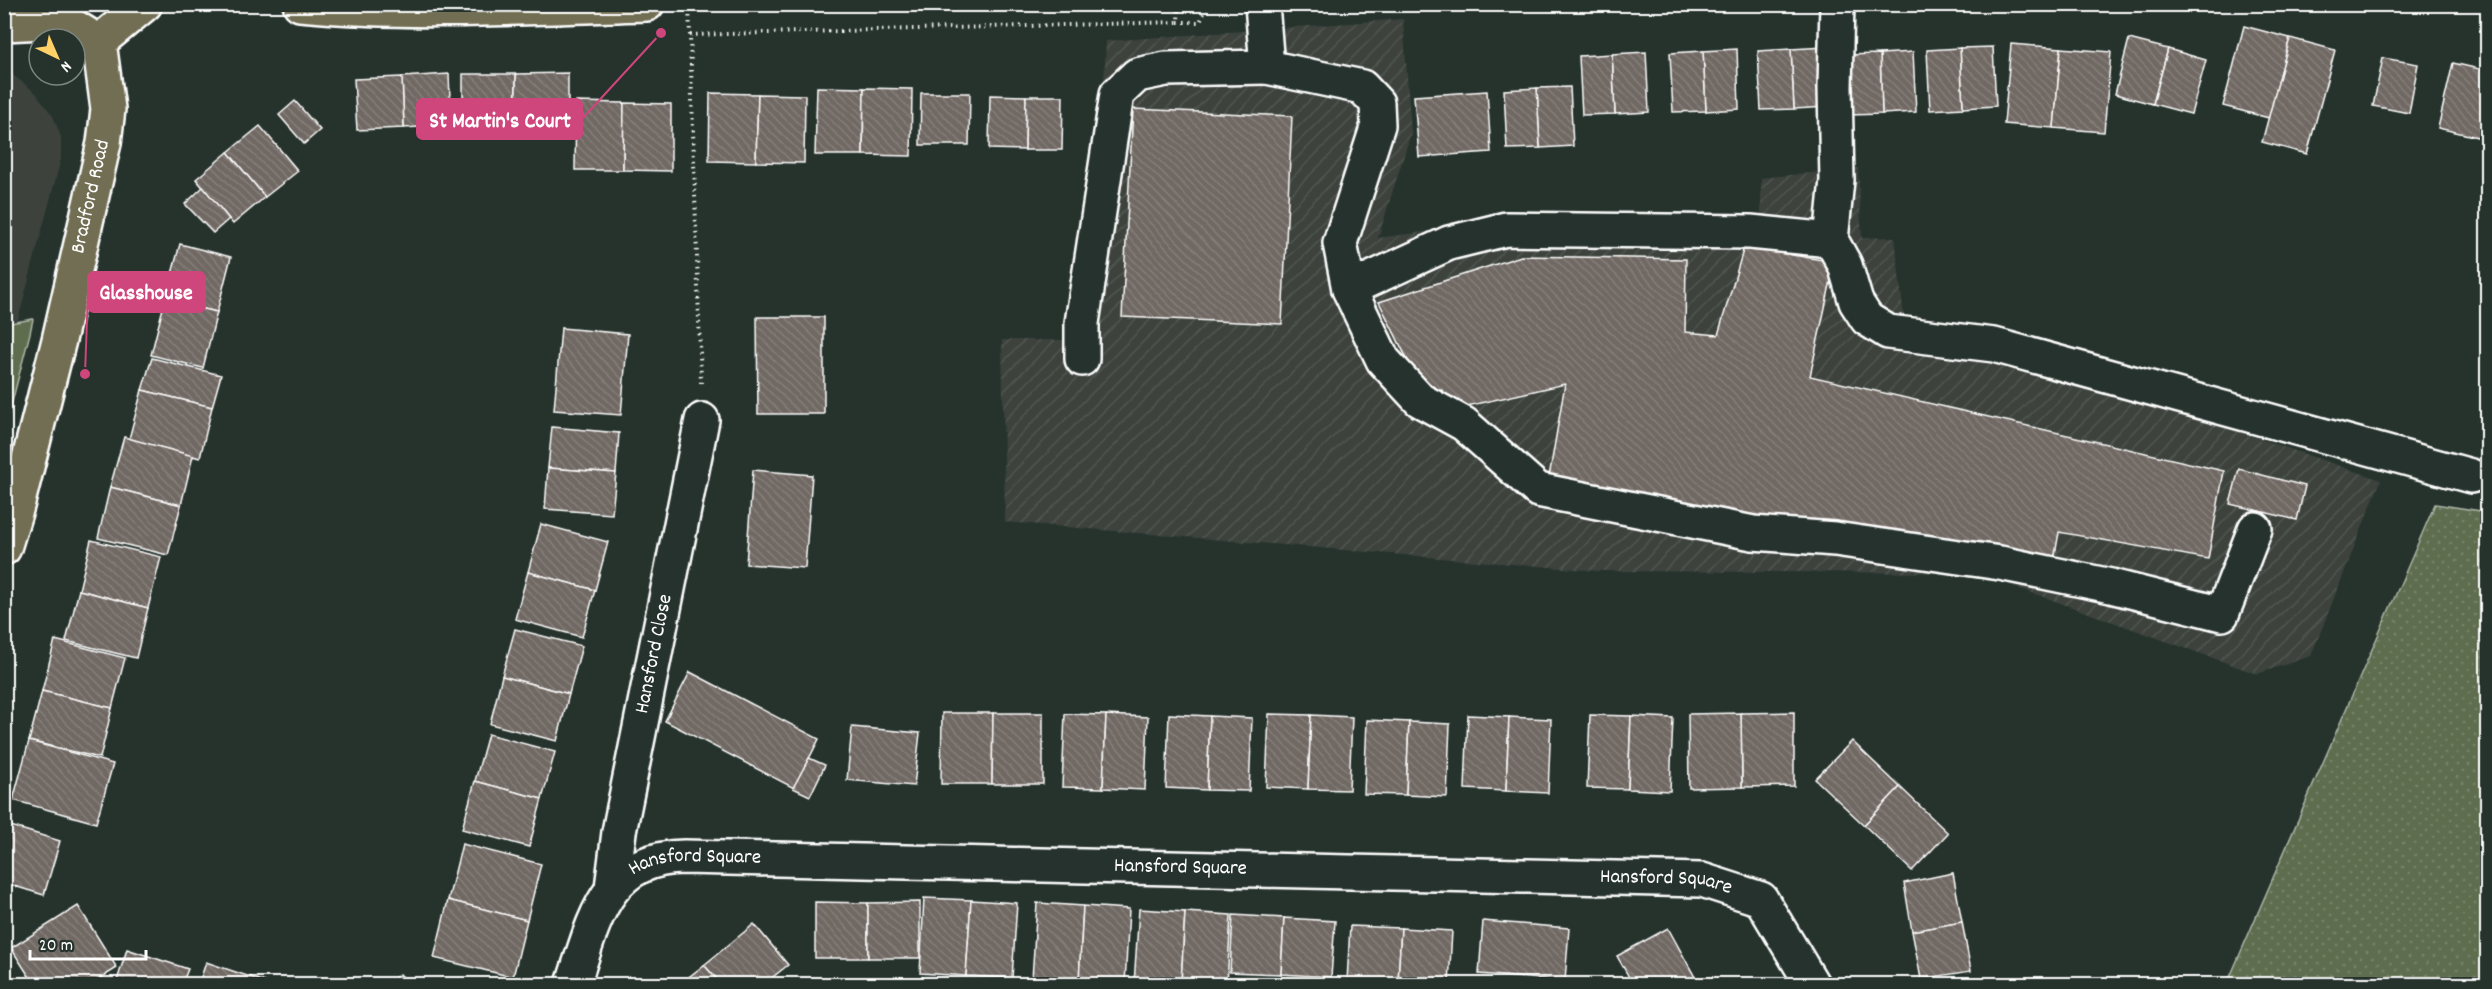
<svg xmlns="http://www.w3.org/2000/svg" width="2492" height="989" font-family="Dekko,sans-serif">
  <style>
    .built { fill: #3c433d }
    .industrial { fill: url(#industrial-furrows) }
    .grass { fill: url(#grass-dots); stroke: #aeb6a7; stroke-width: 1.5 }
    .park { fill: #5e6d4f; stroke: #aeb6a7; stroke-width: 1.5 }
    .building { fill: url(#building-back-hatch); stroke: #fff; stroke-width: 1.5 }
    .lines { fill: none; stroke-linecap: round; stroke-linejoin: round }
    .minor-casing { stroke: #fff; stroke-width: 38 }
    .major-casing { stroke: #fff; stroke-width: 38 }
    .path { stroke: #fff; stroke-width: 4; stroke-dasharray: 1.5 4.5; stroke-linecap: butt }
    .minor { stroke: #26332d; stroke-width: 33 }
    .major { stroke: #726e52; stroke-width: 33 }
    .labels { text-anchor: middle; dominant-baseline: central; stroke-width: 5; stroke-linejoin: round; paint-order: stroke }
    .street-label { font-size: 21px; fill: #fff; stroke: #26332d }
    .leader { fill: none; stroke: #ce467c; stroke-width: 2 }
    .callout-dot { fill: #ce467c; stroke: #26332d; stroke-width: 2 }
    .callout { fill: #ce467c; stroke: #ce467c; stroke-width: 2 }
    .callout-label { font-size: 22px; text-anchor: middle; font-weight: bold; fill: #fff }
  </style>
  <defs>
    <pattern id="industrial-furrows" width="10" height="10" patternUnits="userSpaceOnUse" patternTransform="scale(1.5)"><rect width="10" height="10" fill="#3c433d"/><path d="M-1 1l2-2M0 10L10 0M9 11l2-2" fill="none" stroke="#505650"/></pattern>
    <pattern id="grass-dots" width="8" height="8" patternUnits="userSpaceOnUse" patternTransform="scale(1.5)"><rect width="8" height="8" fill="#5e6d4f"/><path d="M2 2h.1M6 6h.1" fill="none" stroke="#768369" stroke-width="1.8" stroke-linecap="round"/></pattern>
    <pattern id="building-back-hatch" width="6" height="6" patternUnits="userSpaceOnUse" patternTransform="scale(1.5)"><rect width="6" height="6" fill="#706762"/><path d="M-1 5l2 2M0 0l6 6M5-1l2 2" fill="none" stroke="#857e7a"/></pattern>
  </defs>
  <rect width="100%" height="100%" fill="#26332d"/>
  <filter id="ink" filterUnits="userSpaceOnUse"><feTurbulence type="fractalNoise" baseFrequency=".0167" numOctaves="2"/><feDisplacementMap in="SourceGraphic" scale="12" xChannelSelector="R" yChannelSelector="G"/><feConvolveMatrix kernelMatrix="1 2 1 2 8 2 1 2 1" color-interpolation-filters="sRGB"/></filter>
  <g filter="url(#ink)">
    <!-- built -->
    <path class="built" d="M5 69 36 93 53 116 61 137V159L18 320 5 323Z"/>
    <!-- industrial -->
    <path class="industrial" d="M1403 19 1411 133 1378 238 1512 220 1761 216V178L1858 168 1862 238 1895 237 1904 318 2381 480 2311 656 2257 674 1977 573 1598 571 1005 522 1002 340H1091L1106 41Z"/>
    <!-- grass -->
    <path class="grass" d="M2435 504 2487 512V984H2227Z"/>
    <!-- park -->
    <path class="park" d="M33 319 30 333 5 429V324Z"/>
    <!-- building -->
    <g class="building">
      <path d="M2244 26 2290 38 2269 118 2223 106Z"/>
      <path d="M2290 38 2335 50 2307 154 2262 142Z"/>
      <path d="M2129 39 2168 49 2153 104 2115 94Z"/>
      <path d="M2011 44 2061 48 2054 128 2004 124Z"/>
      <path d="M1825 47 1827 107 1794 109 1791 49Z"/>
      <path d="M1993 47 1996 106 1963 108 1960 48Z"/>
      <path d="M1960 48 1963 108 1930 110 1927 50Z"/>
      <path d="M2061 48 2111 52 2104 132 2054 128Z"/>
      <path d="M1737 49 1739 109 1706 111 1703 51Z"/>
      <path d="M1791 49 1794 109 1761 110 1758 51Z"/>
      <path d="M2168 49 2206 60 2191 114 2153 104Z"/>
      <path d="M1703 51 1706 111 1673 112 1670 53Z"/>
      <path d="M1646 52 1649 112 1615 114 1612 54Z"/>
      <path d="M1913 52 1916 112 1882 114 1880 54Z"/>
      <path d="M1612 54 1615 114 1582 115 1579 56Z"/>
      <path d="M1880 54 1882 114 1849 115 1846 55Z"/>
      <path d="M2383 58 2418 64 2409 113 2373 106Z"/>
      <path d="M2453 63 2488 71V116L2482 138 2438 128Z"/>
      <path d="M568 73V134L515 135 516 74Z"/>
      <path d="M449 74 451 125 404 128 402 77Z"/>
      <path d="M463 74H516L515 135H463Z"/>
      <path d="M402 77 404 128 357 130 354 79Z"/>
      <path d="M817 87 864 88 863 155H815Z"/>
      <path d="M1570 87 1573 146 1540 148 1537 88Z"/>
      <path d="M864 88 912 89 911 156 863 155Z"/>
      <path d="M1537 88 1540 148 1507 149 1504 90Z"/>
      <path d="M1487 91 1491 152 1419 157 1414 96Z"/>
      <path d="M710 93 758 94 756 162 709 161Z"/>
      <path d="M921 93H970L969 145H920Z"/>
      <path d="M758 94 805 95 804 163 756 162Z"/>
      <path d="M990 95 1026 96 1025 150 989 149Z"/>
      <path d="M1026 96H1063L1062 150H1025Z"/>
      <path d="M295 101 320 130 304 144 279 115Z"/>
      <path d="M576 102 624 103 623 170H575Z"/>
      <path d="M624 103 671 104V171L623 170Z"/>
      <path d="M1133 109 1292 116 1282 324 1122 317Z"/>
      <path d="M2488 116V140L2482 138Z"/>
      <path d="M260 126 298 171 265 197 228 152Z"/>
      <path d="M228 152 265 197 233 224 196 179Z"/>
      <path d="M203 187 229 219 213 233 185 204Z"/>
      <path d="M180 244 231 257 217 312 165 300Z"/>
      <path d="M1744 247 1835 262 1810 376 2224 471 2208 559 2059 532 2053 566 1548 483 1565 384 1458 408 1442 390 1425 395 1379 302 1521 256 1686 259 1685 332 1718 335Z"/>
      <path d="M165 300 217 312 203 368 151 355Z"/>
      <path d="M757 317H824V414H758Z"/>
      <path d="M561 328 628 334 621 415 554 410Z"/>
      <path d="M152 358 221 375 212 407 142 390Z"/>
      <path d="M142 390 212 407 200 458 129 439Z"/>
      <path d="M552 427 619 433 616 473 548 468Z"/>
      <path d="M124 437 193 456 181 505 110 487Z"/>
      <path d="M548 468 616 473 612 514 545 509Z"/>
      <path d="M2239 469 2305 486 2297 520 2230 504Z"/>
      <path d="M753 470 812 475 805 568 746 564Z"/>
      <path d="M110 487 181 505 168 555 98 538Z"/>
      <path d="M541 524 608 542 595 590 528 572Z"/>
      <path d="M91 540 161 557 148 608 79 590Z"/>
      <path d="M528 572 595 590 582 637 515 619Z"/>
      <path d="M79 590 148 608 136 658 66 641Z"/>
      <path d="M515 629 582 646 569 694 502 676Z"/>
      <path d="M55 640 125 658 112 708 42 691Z"/>
      <path d="M690 672 819 739 794 788 665 721Z"/>
      <path d="M502 676 569 694 557 741 490 724Z"/>
      <path d="M42 691 112 708 100 758 29 741Z"/>
      <path d="M1794 712V786L1742 787 1741 713Z"/>
      <path d="M942 713H993L992 784H941Z"/>
      <path d="M993 713H1043V784H992Z"/>
      <path d="M1741 713 1742 787 1689 788 1688 714Z"/>
      <path d="M1065 714 1106 715 1103 788 1062 787Z"/>
      <path d="M1169 714 1210 716 1207 790 1166 788Z"/>
      <path d="M1269 714 1311 715 1308 789 1266 787Z"/>
      <path d="M1106 715 1148 717 1145 790 1103 788Z"/>
      <path d="M1311 715 1352 717 1349 790 1308 789Z"/>
      <path d="M1468 715 1509 717 1506 791 1465 789Z"/>
      <path d="M1590 715 1631 716 1628 789 1587 788Z"/>
      <path d="M1210 716 1252 718 1249 791 1207 790Z"/>
      <path d="M1631 716 1673 718 1670 791 1628 789Z"/>
      <path d="M1509 717 1551 719 1548 793 1506 791Z"/>
      <path d="M1367 720 1409 722 1406 795 1364 794Z"/>
      <path d="M1409 722 1450 724 1447 797 1406 795Z"/>
      <path d="M852 727 920 733 914 786 847 780Z"/>
      <path d="M488 734 555 752 542 799 475 781Z"/>
      <path d="M29 741 113 764 96 823 13 800Z"/>
      <path d="M1852 741 1900 787 1864 825 1815 779Z"/>
      <path d="M809 758 825 765 810 796 793 788Z"/>
      <path d="M475 781 542 799 529 847 462 829Z"/>
      <path d="M1900 787 1948 833 1912 871 1864 825Z"/>
      <path d="M4 824 60 841 44 895 4 883Z"/>
      <path d="M462 844 541 864 527 920 448 900Z"/>
      <path d="M1953 873 1962 922 1912 931 1904 883Z"/>
      <path d="M924 898 971 900 966 976 920 973Z"/>
      <path d="M448 900 527 920 513 977 434 958Z"/>
      <path d="M971 900 1017 903 1012 978 966 976Z"/>
      <path d="M815 902 868 903V958H815Z"/>
      <path d="M920 902V958H868V903Z"/>
      <path d="M1037 903 1083 906 1079 982 1032 979Z"/>
      <path d="M78 906 117 968 91 984H34L11 948Z"/>
      <path d="M1083 906 1129 909 1125 984 1079 982Z"/>
      <path d="M1139 909 1185 912 1181 984H1134Z"/>
      <path d="M1185 912 1231 915 1227 984H1181Z"/>
      <path d="M1233 915 1284 918 1281 974 1230 972Z"/>
      <path d="M1284 918 1335 921 1331 977 1281 974Z"/>
      <path d="M1483 921 1569 928 1565 981 1479 974Z"/>
      <path d="M1962 922 1971 971 1921 979 1912 931Z"/>
      <path d="M754 924 788 965 764 984H721L704 965Z"/>
      <path d="M1350 926 1401 928 1398 984 1347 982Z"/>
      <path d="M1401 928 1452 931 1449 984H1398Z"/>
      <path d="M1668 928 1696 979 1687 984H1633L1617 956Z"/>
      <path d="M127 949 188 969 182 984H116Z"/>
      <path d="M206 962 268 983 267 984H199Z"/>
      <path d="M704 965 721 984H680Z"/>
      <path d="M400 974 409 984H387Z"/>
    </g>
    <g class="lines">
      <!-- minor casing -->
      <g class="minor-casing">
        <g id="minor">
          <path d="M1262 4 1267 67 1362 87 1377 103 1378 125 1340 243 1349 289 1449 243 1506 229 1750 232 1831 240 1845 265 1856 302 1867 319 1888 332 1994 345 2471 476"/>
          <path d="M1831 240 1837 180 1835 87 1837 4"/>
          <path d="M1349 289 1383 360 1420 400 1464 424 1538 490 1753 533 1835 539 2000 563 2111 586 2222 614 2255 529"/>
          <path d="M1082 359V323L1117 94 1137 75 1166 69 1267 67"/>
          <path id="s1" d="M612 888 619 832 702 420"/>
          <path id="s2" d="M573 984C594 923 604 858 684 857L1702 880 1761 899 1812 984"/>
        </g>
      </g>
      <!-- major casing -->
      <g class="major-casing">
        <g id="major">
          <path d="M300 4C415 15 532 7 647 4"/>
          <path d="M4 24 65 21 99 42"/>
          <path d="M99 42 145 4"/>
          <path id="s3" d="M4 548 17 506 59 340 104 143 108 109 99 42"/>
        </g>
      </g>
      <!-- path -->
      <g class="path">
        <path d="M689 4 701 383"/>
        <path d="M1178 22H1200L1208 4"/>
        <path d="M690 35 1178 22 1179 4"/>
      </g>
      <!-- minor -->
      <use href="#minor" class="minor"/>
      <!-- major -->
      <use href="#major" class="major"/>
    </g>
  </g>
  <g class="labels">
    <!-- street labels -->
    <g class="street-label">
      <text stroke="none"><textPath href="#s3" startOffset="362">Bradford Road</textPath></text>
      <text stroke="none"><textPath href="#s1" startOffset="238">Hansford Close</textPath></text>
      <text stroke="none"><textPath href="#s2" startOffset="195">Hansford Square</textPath></text>
      <text stroke="none"><textPath href="#s2" startOffset="681">Hansford Square</textPath></text>
      <text stroke="none"><textPath href="#s2" startOffset="1167">Hansford Square</textPath></text>
    </g>
  </g>
  <!-- callouts -->
  <path class="leader" d="M661 33L582 119M85 374L88 292"/>
  <g class="callout-dot">
    <circle cx="661" cy="33" r="6"/>
    <circle cx="85" cy="374" r="6"/>
  </g>
  <g class="callout">
    <rect x="417" y="99" width="165" height="40" rx="6"/>
    <rect x="88" y="272" width="117" height="40" rx="6"/>
  </g>
  <g class="callout-label">
    <text x="500" y="127">St Martin's Court</text>
    <text x="146" y="299">Glasshouse</text>
  </g>
  <!-- margin -->
  <rect width="2492" height="989" fill="none" stroke="#26332d" stroke-width="24"/>
  <rect x="12" y="12" width="2468" height="965" fill="none" stroke="#fff" stroke-width="2" filter="url(#ink)"/>
  <!-- north arrow -->
  <g transform="translate(57 57) rotate(136)"><circle r="28" fill="#26332d" stroke="#7d8581" stroke-width="1.5"/>
  <path d="M0-4.5L10 22L0 15L-10 22Z" fill="#ffd166"/>
  <text y="-9" font-size="16" font-weight="bold" text-anchor="middle" fill="#ffffff">N</text>
  </g>
  <!-- scale -->
  <path d="M30 950v9h116v-9" fill="none" stroke="#ffffff" stroke-width="3"/>
  <text x="39" y="950" font-size="18" fill="#ffffff" stroke="#26332d" stroke-width="4.5" paint-order="stroke">20 m</text>
</svg>
